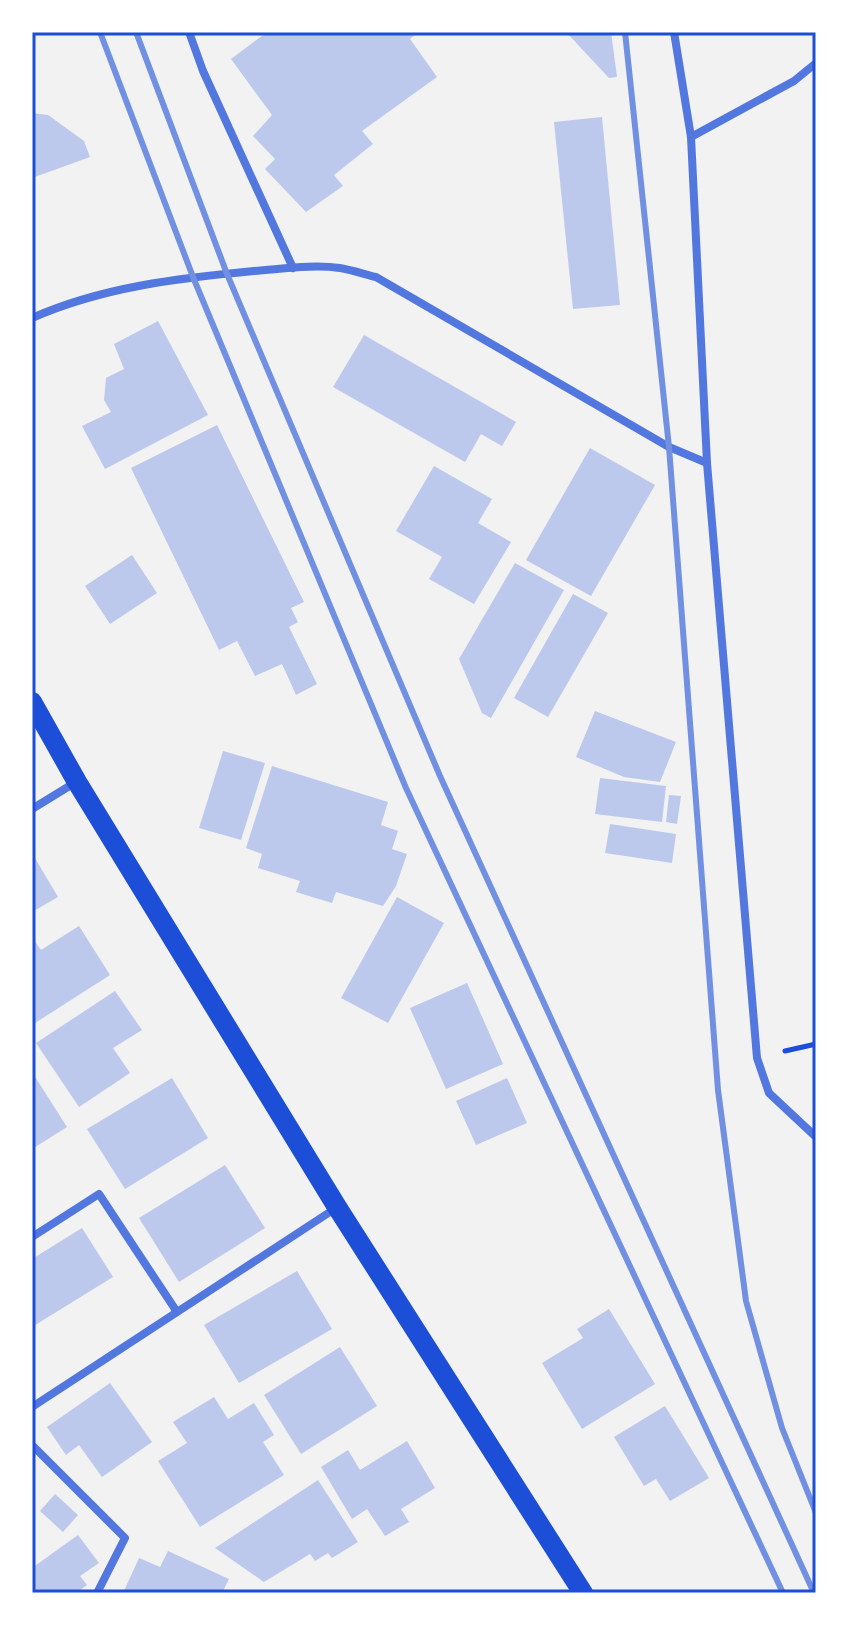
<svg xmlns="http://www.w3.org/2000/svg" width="848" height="1625" font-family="Ubuntu,sans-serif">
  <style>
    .building { fill: #bdc9ec }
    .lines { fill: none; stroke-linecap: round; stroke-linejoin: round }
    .path { stroke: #1d4ed8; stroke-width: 5 }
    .minor { stroke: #5277de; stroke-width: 8 }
    .primary { stroke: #1d4ed8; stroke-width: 20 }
    .rail { stroke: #7290e2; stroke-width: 6 }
    .neatline { fill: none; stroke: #1d4ed8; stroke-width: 3 }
  </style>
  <rect width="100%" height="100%" fill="#f2f2f2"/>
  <!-- building -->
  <g class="building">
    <path d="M267 32H419L410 39 437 77 362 131 373 144 334 175 343 186 306 212 265 169 275 159 253 136 272 115 231 59Z"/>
    <path d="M566 32H611L617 77 609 78Z"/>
    <path d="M32 113 48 115 84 141 90 157 32 178Z"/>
    <path d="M602 117 620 305 573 309 554 122Z"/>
    <path d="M158 321 208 415 105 469 82 426 111 412 104 400 106 378 124 369 114 344Z"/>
    <path d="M364 335 516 422 502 446 481 434 465 462 333 387Z"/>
    <path d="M217 425 304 602 291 608 298 622 289 627 317 684 296 695 282 664 255 676 237 641 219 650 131 468Z"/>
    <path d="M590 448 655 485 591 596 526 560Z"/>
    <path d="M434 466 492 499 478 523 511 542 474 604 429 579 442 557 396 531Z"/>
    <path d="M132 555 157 593 110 624 85 586Z"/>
    <path d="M515 563 564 590 491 718 482 713 459 659Z"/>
    <path d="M573 594 608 613 548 717 514 698Z"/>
    <path d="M595 711 676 742 660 782 624 777 576 757Z"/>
    <path d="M223 751 265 763 241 840 199 828Z"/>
    <path d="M272 766 388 802 381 825 398 831 392 849 407 854 396 886 383 906 336 892 332 903 296 892 300 881 258 868 262 854 246 848Z"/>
    <path d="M600 778 666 786 662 822 595 814Z"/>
    <path d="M669 795 681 796 677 824 666 822Z"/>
    <path d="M610 824 676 834 672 863 605 853Z"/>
    <path d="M32 853 58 897 32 912Z"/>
    <path d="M397 897 444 923 388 1023 341 998Z"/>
    <path d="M79 926 110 975 32 1025V942L34 940 41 950Z"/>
    <path d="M467 983 503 1064 446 1089 410 1008Z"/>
    <path d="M115 991 142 1030 113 1048 130 1073 79 1107 36 1043Z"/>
    <path d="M32 1072 67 1127 32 1149Z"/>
    <path d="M172 1078 208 1138 125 1189 87 1129Z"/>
    <path d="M507 1078 527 1123 476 1145 456 1101Z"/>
    <path d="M225 1165 265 1228 179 1282 139 1218Z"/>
    <path d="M82 1228 113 1277 32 1327V1259Z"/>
    <path d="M297 1271 332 1329 239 1383 204 1325Z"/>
    <path d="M609 1309 655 1384 582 1429 542 1363 583 1338 577 1329Z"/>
    <path d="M340 1347 377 1406 301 1454 264 1395Z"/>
    <path d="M110 1383 152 1442 102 1477 79 1445 66 1455 47 1427Z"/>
    <path d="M214 1397 228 1419 254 1403 274 1435 263 1442 284 1475 200 1527 158 1461 187 1443 173 1422Z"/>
    <path d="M665 1406 709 1478 670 1501 656 1479 644 1486 614 1437Z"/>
    <path d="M407 1441 435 1488 401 1509 409 1522 385 1536 367 1509 352 1519 321 1467 348 1450 360 1470Z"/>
    <path d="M318 1480 358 1542 332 1558 328 1553 315 1561 310 1554 264 1582 215 1548Z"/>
    <path d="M55 1494 78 1515 63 1532 40 1511Z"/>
    <path d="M78 1535 99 1563 80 1576 87 1585 76 1593H32V1568Z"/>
    <path d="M168 1551 229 1579 222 1593 208 1591 207 1593H123L139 1558 160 1567Z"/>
  </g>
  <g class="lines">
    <!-- path -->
    <path class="path" d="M785 1051 816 1044"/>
    <!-- minor -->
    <g class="minor">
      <path d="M189 32 203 71 293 268"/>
      <path d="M674 32 691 137 707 463 757 1058 769 1093 816 1137"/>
      <path d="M691 137 794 81 816 63"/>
      <path d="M32 318C102 287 179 278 254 271 282 269 313 264 340 268 352 270 364 274 376 277L669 447 707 463"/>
      <path d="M32 809 76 782"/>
      <path d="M32 1237 99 1194 177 1312"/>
      <path d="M32 1407 336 1208"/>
      <path d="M32 1445 125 1538 97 1593"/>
    </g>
    <!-- primary -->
    <path class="primary" d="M32 702 77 782 337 1207 583 1593"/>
    <!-- rail -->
    <g class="rail">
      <path d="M100 32 193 277 406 788 783 1593"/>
      <path d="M136 32 227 274 440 776 814 1593"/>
      <path d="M625 32 669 447 718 1090 746 1301 782 1428 816 1513"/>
    </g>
  </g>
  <!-- border -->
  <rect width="848" height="1625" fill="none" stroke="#ffffff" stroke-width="68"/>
  <rect x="34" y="34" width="780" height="1557" class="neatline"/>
</svg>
